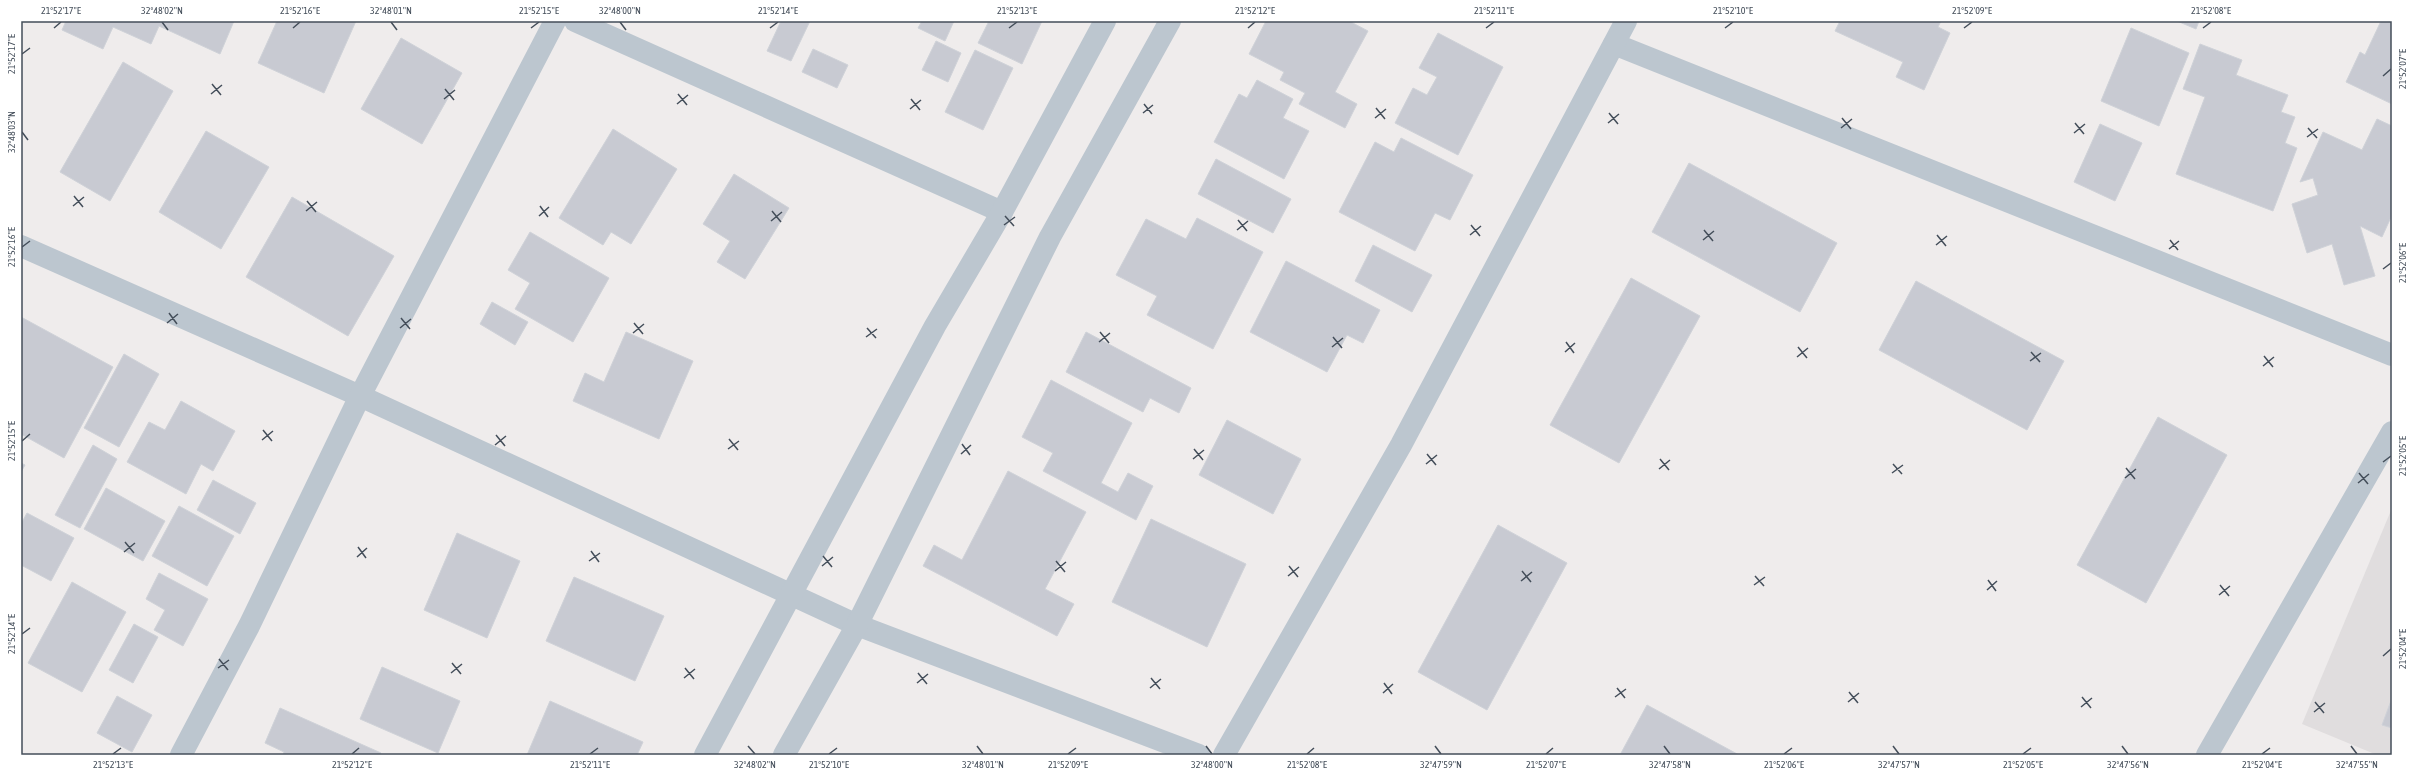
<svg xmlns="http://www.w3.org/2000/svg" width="2413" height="776" font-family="'Asap Condensed',sans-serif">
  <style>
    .education { fill: #e0ddde }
    .building { fill: #c8cad2; stroke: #cfd2d8 }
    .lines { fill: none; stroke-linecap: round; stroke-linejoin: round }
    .minor { stroke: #bcc6cf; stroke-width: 22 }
    .ticks { fill: none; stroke: #444e5a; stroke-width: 1.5 }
    .neatline { fill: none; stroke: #444e5a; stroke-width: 1.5 }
    .ticks-label { font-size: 10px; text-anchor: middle; fill: #444e5a }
  </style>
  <rect width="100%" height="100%" fill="#efecec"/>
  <!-- education -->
  <path class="education" d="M2392 508V755H2377L2302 724Z"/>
  <!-- building -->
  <g class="building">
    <path d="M66 21H234L220 54 159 26 151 44 113 27 103 49 62 30Z"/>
    <path d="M277 21H356L324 93 258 63Z"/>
    <path d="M781 21H810L791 61 767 51Z"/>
    <path d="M922 21H954L945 41 918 28Z"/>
    <path d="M989 21H1042L1022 64 978 43Z"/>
    <path d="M1266 21H1349L1368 31 1335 92 1357 104 1345 128 1299 104 1305 93 1280 80 1284 72 1249 54Z"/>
    <path d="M1840 21H1941L1938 27 1950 33 1924 90 1896 77 1903 62 1835 31Z"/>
    <path d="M2177 21H2199L2196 29Z"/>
    <path d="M2381 21H2392V104L2346 82 2360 52 2365 55Z"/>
    <path d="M2131 28 2189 53 2159 126 2101 101Z"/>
    <path d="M1438 33 1503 67 1458 155 1395 123 1413 88 1427 95 1437 77 1419 68Z"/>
    <path d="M401 38 462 73 422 144 361 109Z"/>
    <path d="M936 41 961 53 948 82 922 70Z"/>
    <path d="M2200 44 2242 60 2236 75 2288 95 2281 112 2295 117 2285 143 2297 148 2273 211 2176 174 2205 97 2183 89Z"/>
    <path d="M813 49 848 65 837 88 802 72Z"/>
    <path d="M975 50 1013 68 983 130 945 112Z"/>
    <path d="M123 62 173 91 110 201 60 172Z"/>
    <path d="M1257 80 1293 99 1283 118 1309 131 1284 179 1214 142 1239 94 1247 98Z"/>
    <path d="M2377 119 2392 126V215L2382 237 2360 226 2375 276 2344 285 2332 244 2307 253 2292 204 2318 195 2313 178 2300 182 2323 132 2362 150Z"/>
    <path d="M2100 124 2142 143 2115 201 2074 182Z"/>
    <path d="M613 129 677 169 631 244 611 232 603 245 559 218Z"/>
    <path d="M206 131 269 167 221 249 159 212Z"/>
    <path d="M1401 138 1473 175 1450 220 1435 213 1415 251 1339 212 1375 142 1394 152Z"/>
    <path d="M1216 159 1291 199 1273 233 1198 194Z"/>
    <path d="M1689 163 1837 243 1800 312 1652 232Z"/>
    <path d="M734 174 789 208 745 279 717 262 730 241 703 224Z"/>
    <path d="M292 197 394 256 348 336 246 277Z"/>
    <path d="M1197 218 1263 252 1213 349 1147 315 1157 296 1116 275 1146 219 1186 239Z"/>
    <path d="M530 232 609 278 573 342 515 309 530 283 508 270Z"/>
    <path d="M1373 245 1432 275 1412 312 1355 281Z"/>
    <path d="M1286 261 1380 310 1363 343 1347 335 1327 372 1250 332Z"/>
    <path d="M1631 278 1700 316 1619 463 1550 425Z"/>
    <path d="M1916 281 2064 361 2027 430 1879 350Z"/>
    <path d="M492 302 528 322 515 345 480 324Z"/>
    <path d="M21 317 113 367 64 458 21 434Z"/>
    <path d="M626 332 693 361 659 439 573 401 585 373 604 382Z"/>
    <path d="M1086 332 1191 388 1179 413 1150 398 1143 412 1066 372Z"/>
    <path d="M124 354 159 374 119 447 84 428Z"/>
    <path d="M1051 380 1132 423 1101 483 1118 492 1128 473 1153 486 1136 520 1043 471 1053 453 1022 437Z"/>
    <path d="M181 401 235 431 213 471 201 464 186 494 127 462 149 422 165 430Z"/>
    <path d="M2158 417 2227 455 2146 603 2077 565Z"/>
    <path d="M1227 420 1301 459 1273 514 1199 475Z"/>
    <path d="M93 445 117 459 80 528 55 515Z"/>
    <path d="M21 463 25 465 21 472Z"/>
    <path d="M1008 471 1086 512 1045 589 1074 604 1057 636 923 566 934 545 962 560Z"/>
    <path d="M213 480 256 503 240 534 197 510Z"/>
    <path d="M106 488 165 521 143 561 84 529Z"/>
    <path d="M179 506 234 536 207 586 152 556Z"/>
    <path d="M27 513 74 538 51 581 21 565V524Z"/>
    <path d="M1151 519 1246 564 1207 647 1112 602Z"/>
    <path d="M1498 525 1567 563 1487 710 1418 672Z"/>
    <path d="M457 533 520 561 487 638 424 610Z"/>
    <path d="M159 573 208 599 183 646 154 630 165 610 146 599Z"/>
    <path d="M574 577 664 616 635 681 546 641Z"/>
    <path d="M72 582 126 612 82 692 28 663Z"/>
    <path d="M134 624 158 637 133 683 109 670Z"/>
    <path d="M382 667 460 701 438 753 360 719Z"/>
    <path d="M117 696 152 715 132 752 97 733Z"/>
    <path d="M2392 698V728L2382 725Z"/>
    <path d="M550 701 643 742 637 755H527Z"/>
    <path d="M1647 705 1739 755H1620Z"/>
    <path d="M280 708 381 753 380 755H283L284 752 265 743Z"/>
  </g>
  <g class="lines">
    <!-- minor -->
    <g class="minor">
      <path d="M575 21 1002 212"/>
      <path d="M1614 44 2392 355"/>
      <path d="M21 246 360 396 857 625 1199 755"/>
      <path d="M181 755 249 626 360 396 555 21"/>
      <path d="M705 755 935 326 1002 212 1105 21"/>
      <path d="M784 755 857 625 1050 237 1170 21"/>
      <path d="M1224 755 1401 445 1626 21"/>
      <path d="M2207 755 2392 432"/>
    </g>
  </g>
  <!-- ticks -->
  <path class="ticks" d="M162 22 168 30M391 22 397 30M620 22 626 30M54 28 61 22M293 28 300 22M531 28 539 22M770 28 778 22M1009 28 1017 22M1248 28 1255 22M1486 28 1494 22M1725 28 1733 22M1964 28 1972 22M2203 28 2211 22M22 54 30 48M2383 76 2391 69M212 84 221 95M445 89 454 100M211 94 222 85M678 94 687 105M444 99 455 90M911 99 920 110M677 104 688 95M1144 104 1152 114M1376 108 1385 119M910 109 921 100M1143 113 1153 105M1609 113 1618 124M1375 118 1386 109M1842 118 1851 129M1608 123 1619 114M2075 123 2084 134M1841 128 1852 119M2308 128 2317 138M22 132 28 140M2074 133 2085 124M2307 137 2318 129M74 196 83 207M307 201 316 212M73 206 84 197M540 206 548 217M306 211 317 202M772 211 781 222M539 216 549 207M1005 216 1014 226M1238 220 1247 231M771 221 782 212M1004 225 1015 217M1471 225 1480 236M1237 230 1248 221M1704 230 1713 241M1470 235 1481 226M1937 235 1946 246M1703 240 1714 231M2170 240 2178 250M1936 245 1947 236M22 247 30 241M2169 249 2179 241M2383 269 2391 263M169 313 177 324M401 318 410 329M167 323 178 314M634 323 643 334M400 328 411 319M867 328 876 338M1100 332 1109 343M633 333 644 324M866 337 877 329M1333 337 1342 348M1099 342 1110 333M1566 342 1574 353M1332 347 1343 338M1798 347 1807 358M1565 352 1575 343M2031 352 2040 362M2264 356 2273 367M1797 357 1808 348M2030 361 2041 353M2263 366 2274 357M263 430 272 441M496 435 505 446M729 439 738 450M262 440 273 431M22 441 30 434M962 444 970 455M495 445 506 436M728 449 739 441M1194 449 1203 460M961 454 971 445M1427 454 1436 465M1193 459 1204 450M1660 459 1669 470M2383 462 2391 456M1426 464 1437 455M1893 464 1902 474M2126 468 2135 479M1659 469 1670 460M1892 473 1903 465M2359 473 2368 484M2125 478 2136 469M2358 483 2369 474M125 542 134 553M358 547 366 558M591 551 599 562M124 552 135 543M823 556 832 567M357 557 367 548M589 561 600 553M1056 561 1065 572M822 566 833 557M1289 566 1298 577M1055 571 1066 562M1522 571 1531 582M1288 576 1299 567M1755 576 1764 586M1988 580 1996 591M1521 581 1532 572M1754 585 1765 577M2220 585 2229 596M1987 590 1997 581M2219 595 2230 586M22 634 30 628M2383 656 2391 649M219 659 228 670M452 663 461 674M218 668 229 660M685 668 694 679M451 673 462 664M918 673 927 684M684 678 695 669M1151 678 1160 689M917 683 928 674M1384 683 1392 694M1150 688 1161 679M1617 688 1625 698M1849 692 1858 703M1383 693 1393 684M1615 697 1626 689M2082 697 2091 708M1848 702 1859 693M2315 702 2324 713M2081 707 2092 698M2314 712 2325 703M748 746 755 754M977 746 983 754M1206 746 1212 754M1435 746 1441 754M1664 746 1670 754M1893 746 1899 754M2122 746 2128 754M2351 746 2357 754M113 754 121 748M352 754 359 748M590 754 598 748M829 754 837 748M1068 754 1076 748M1307 754 1314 748M1546 754 1553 748M1784 754 1792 748M2023 754 2031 748M2262 754 2270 748"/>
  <!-- border -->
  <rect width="2413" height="776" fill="none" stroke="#ffffff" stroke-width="44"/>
  <rect x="22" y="22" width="2369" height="732" class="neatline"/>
  <g class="ticks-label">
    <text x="61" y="14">21°52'17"E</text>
    <text x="162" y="14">32°48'02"N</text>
    <text x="300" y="14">21°52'16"E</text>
    <text x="391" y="14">32°48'01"N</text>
    <text x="539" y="14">21°52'15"E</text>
    <text x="620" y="14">32°48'00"N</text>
    <text x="778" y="14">21°52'14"E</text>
    <text x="1017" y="14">21°52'13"E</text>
    <text x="1255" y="14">21°52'12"E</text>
    <text x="1494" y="14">21°52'11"E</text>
    <text x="1733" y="14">21°52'10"E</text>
    <text x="1972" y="14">21°52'09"E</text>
    <text x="2211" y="14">21°52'08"E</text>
    <text transform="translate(11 54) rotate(-90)" y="4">21°52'17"E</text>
    <text transform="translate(2402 69) rotate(-90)" y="4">21°52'07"E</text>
    <text transform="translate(11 132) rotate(-90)" y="4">32°48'03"N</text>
    <text transform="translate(11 247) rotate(-90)" y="4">21°52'16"E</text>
    <text transform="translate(2402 263) rotate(-90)" y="4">21°52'06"E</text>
    <text transform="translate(11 441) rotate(-90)" y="4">21°52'15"E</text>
    <text transform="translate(2402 456) rotate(-90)" y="4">21°52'05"E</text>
    <text transform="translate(11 634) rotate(-90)" y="4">21°52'14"E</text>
    <text transform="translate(2402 649) rotate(-90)" y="4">21°52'04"E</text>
    <text x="113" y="768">21°52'13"E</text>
    <text x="352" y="768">21°52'12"E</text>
    <text x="590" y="768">21°52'11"E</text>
    <text x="755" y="768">32°48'02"N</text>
    <text x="829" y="768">21°52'10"E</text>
    <text x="983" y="768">32°48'01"N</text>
    <text x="1068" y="768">21°52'09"E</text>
    <text x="1212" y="768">32°48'00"N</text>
    <text x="1307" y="768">21°52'08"E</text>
    <text x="1441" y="768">32°47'59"N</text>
    <text x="1546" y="768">21°52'07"E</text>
    <text x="1670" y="768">32°47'58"N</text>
    <text x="1784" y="768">21°52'06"E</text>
    <text x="1899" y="768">32°47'57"N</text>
    <text x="2023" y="768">21°52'05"E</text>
    <text x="2128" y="768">32°47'56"N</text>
    <text x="2262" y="768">21°52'04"E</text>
    <text x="2357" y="768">32°47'55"N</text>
  </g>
</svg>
